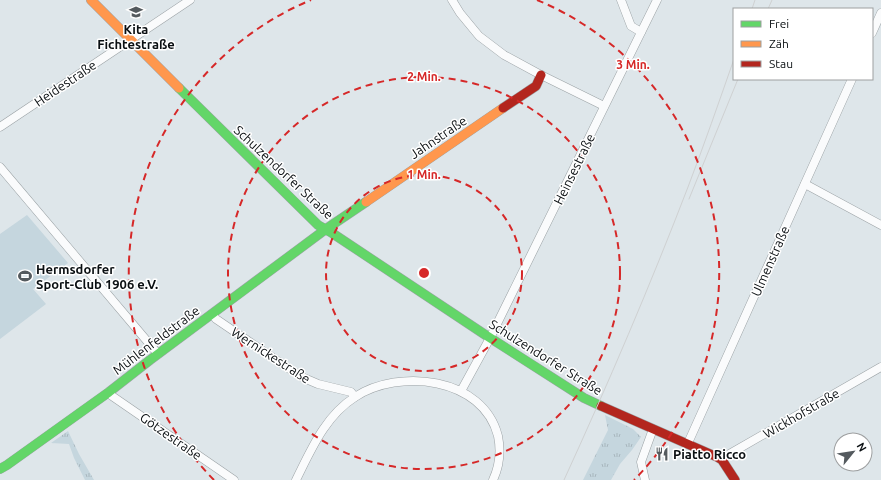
<svg xmlns="http://www.w3.org/2000/svg" width="881" height="480" font-family="Ubuntu,sans-serif">
  <style>
    .grass { fill: url(#grass-tufts) }
    .park { fill: #c5d6de }
    .lines { fill: none; stroke-linecap: round; stroke-linejoin: round }
    .street-casing { stroke: #9ba2a5; stroke-width: 9 }
    .fast-casing { stroke: #9ba2a5; stroke-width: 10 }
    .slow-casing { stroke: #9ba2a5; stroke-width: 10 }
    .jam-casing { stroke: #9ba2a5; stroke-width: 10 }
    .street { stroke: #fafbfc; stroke-width: 8 }
    .fast { stroke: #63d668; stroke-width: 9 }
    .slow { stroke: #ff974d; stroke-width: 9 }
    .jam { stroke: #b3261e; stroke-width: 9 }
    .tram { stroke: #cfd1d2; stroke-width: 1 }
    .ring { fill: none; stroke: #d62828; stroke-width: 2; stroke-dasharray: 7 5 }
    .labels { text-anchor: middle; dominant-baseline: central; stroke-width: 3; stroke-linejoin: round; paint-order: stroke }
    .poi-label { font-size: 13px; font-weight: bold; fill: #0a0f12; stroke: #fff; text-anchor: start }
    .street-label { font-size: 13px; fill: #0a0f12; stroke: #fff }
    .centre { fill: #d62828; stroke: #fff; stroke-width: 2 }
    .ring-label { font-size: 12px; text-anchor: middle; font-weight: bold; fill: #d62828; stroke: #fff; stroke-width: 3; stroke-linejoin: round; paint-order: stroke }
  </style>
  <defs>
    <pattern id="grass-tufts" width="24" height="20" patternUnits="userSpaceOnUse"><rect width="24" height="20" fill="#c5d6de"/><path d="M3 7l-1-3M5 7V3M7 7l1-3M15 17l-1-3M17 17v-4M19 17l1-3" fill="none" stroke="#a8b6bd"/></pattern>
  </defs>
  <rect width="100%" height="100%" fill="#dee6ea"/>
  <!-- grass -->
  <g class="grass">
    <path d="M605 415 633 429 641 437 632 450 620 464 611 480H583L608 430Z"/>
    <path d="M68 431 79 454 94 480H85L74 458 69 444 51 443Z"/>
  </g>
  <!-- park -->
  <path class="park" d="M27 215 68 263 33 289 46 304 0 339V234Z"/>
  <g class="lines">
    <!-- street casing -->
    <g class="street-casing">
      <g id="street">
        <path d="M452 0 460 13 479 36 504 55 541 75 604 106"/>
        <path d="M621 0 631 26 641 32"/>
        <path d="M872 33 881 13"/>
        <path d="M0 127 190 0"/>
        <path d="M0 167 158 354"/>
        <path d="M805 184 881 225"/>
        <path d="M212 314 216 319 288 368 304 378 318 384 351 392 355 397"/>
        <path d="M461 391 490 338 657 0"/>
        <path d="M109 392 112 396 234 480"/>
        <path d="M688 443 852 79"/>
        <path d="M722 460 726 456 881 367"/>
        <path d="M296 480C311 450 325 416 355 397 399 368 483 377 498 436 501 451 500 465 493 480"/>
        <path d="M645 480 641 462 653 429"/>
      </g>
    </g>
    <!-- fast casing -->
    <g class="fast-casing">
      <g id="fast">
        <path d="M179 88 318 225 332 233 484 334 584 398 601 406"/>
        <path d="M0 469 7 465 109 392 150 360 326 229 366 202"/>
      </g>
    </g>
    <!-- slow casing -->
    <g class="slow-casing">
      <g id="slow">
        <path d="M91 0 179 88"/>
        <path d="M366 202 503 108"/>
      </g>
    </g>
    <!-- jam casing -->
    <g class="jam-casing">
      <g id="jam">
        <path d="M503 108 536 86 541 75"/>
        <path d="M601 406 717 457 722 460 735 480"/>
      </g>
    </g>
    <!-- street -->
    <use href="#street" class="street"/>
    <!-- fast -->
    <use href="#fast" class="fast"/>
    <!-- slow -->
    <use href="#slow" class="slow"/>
    <!-- jam -->
    <use href="#jam" class="jam"/>
    <!-- tram -->
    <g class="tram">
      <path d="M752 9 755 0"/>
      <path d="M768 9 772 0"/>
      <path d="M689 199 738 79"/>
      <path d="M564 480C608 384 650 286 688 187 704 145 719 102 734 59"/>
    </g>
  </g>
  <!-- distance rings -->
  <g class="ring">
    <circle cx="424" cy="273" r="98"/>
    <circle cx="424" cy="273" r="196"/>
    <path d="M214 480A295 295 0 0 1 311 0M537 0A295 295 0 0 1 634 480"/>
  </g>
  <!-- icons -->
  <defs>
    <g id="school-bare" transform="scale(1.08)"><path d="M0-5L7-2L0 1L-7-2ZM-4 1L0 2.5L4 1V4Q0 6-4 4Z" fill="#545a5e" stroke="#fff" stroke-width="2.5" paint-order="stroke"/></g>
    <g id="stadium-bare" transform="scale(1.08)"><path d="M0-5a6.5 5 0 1 0 0 10a6.5 5 0 1 0 0-10ZM-3.5-1.8h7v3.6h-7Z" fill="#545a5e" stroke="#fff" stroke-width="2.5" paint-order="stroke"/></g>
    <g id="restaurant-bare" transform="scale(1.08)"><path d="M-5-6h1v4h1v-4h1v4h1v-4h1v5L-1.5 .5V6h-2V.5L-5-1ZM5-6V6H3V1.5H1.5Q1.5-4 5-6Z" fill="#545a5e" stroke="#fff" stroke-width="2.5" paint-order="stroke"/></g>
  </defs>
  <g fill-rule="evenodd">
    <use href="#school-bare" x="136" y="12"/>
    <use href="#stadium-bare" x="25" y="276"/>
    <use href="#restaurant-bare" x="662" y="454"/>
  </g>
  <g class="labels">
    <!-- poi labels -->
    <g class="poi-label">
      <text x="136" y="29" text-anchor="middle">Kita<tspan x="136" dy="15">Fichtestraße</tspan></text>
      <text x="36" y="269">Hermsdorfer<tspan x="36" dy="15">Sport-Club 1906 e.V.</tspan></text>
      <text x="673" y="454">Piatto Ricco</text>
    </g>
    <!-- street labels -->
    <g class="street-label">
      <text transform="translate(65 83) rotate(-34)">Heidestraße</text>
      <text transform="translate(438 137) rotate(-34)">Jahnstraße</text>
      <text transform="translate(574 169) rotate(-64)">Heinsestraße</text>
      <text transform="translate(284 172) rotate(43)">Schulzendorfer Straße</text>
      <text transform="translate(770 261) rotate(-66)">Ulmenstraße</text>
      <text transform="translate(156 340) rotate(-37)">Mühlenfeldstraße</text>
      <text transform="translate(271 355) rotate(33)">Wernickestraße</text>
      <text transform="translate(546 357) rotate(32)">Schulzendorfer Straße</text>
      <text transform="translate(801 413) rotate(-30)">Wickhofstraße</text>
      <text transform="translate(171 436) rotate(35)">Götzestraße</text>
    </g>
  </g>
  <circle cx="424" cy="273" r="6" class="centre"/>
  <g class="ring-label">
    <text x="633" y="69">3 Min.</text>
    <text x="424" y="81">2 Min.</text>
    <text x="424" y="179">1 Min.</text>
  </g>
  <!-- legend -->
  <rect x="733" y="8" width="140" height="72" fill="#ffffff" stroke="#9d9fa0"/>
  <rect x="741" y="21" width="20" height="6" fill="#63d668" stroke="#9d9fa0"/>
  <text x="769" y="28" font-size="12" fill="#0a0f12">Frei</text>
  <rect x="741" y="41" width="20" height="6" fill="#ff974d" stroke="#9d9fa0"/>
  <text x="769" y="48" font-size="12" fill="#0a0f12">Zäh</text>
  <rect x="741" y="61" width="20" height="6" fill="#b3261e" stroke="#9d9fa0"/>
  <text x="769" y="68" font-size="12" fill="#0a0f12">Stau</text>
  <!-- north arrow -->
  <g transform="translate(853 452) rotate(60)"><circle r="19" fill="#ffffff" stroke="#9d9fa0"/>
  <path d="M0-3L7 15L0 10L-7 15Z" fill="#545a5e"/>
  <text y="-6" font-size="11" font-weight="bold" text-anchor="middle" fill="#0a0f12">N</text>
  </g>
</svg>
